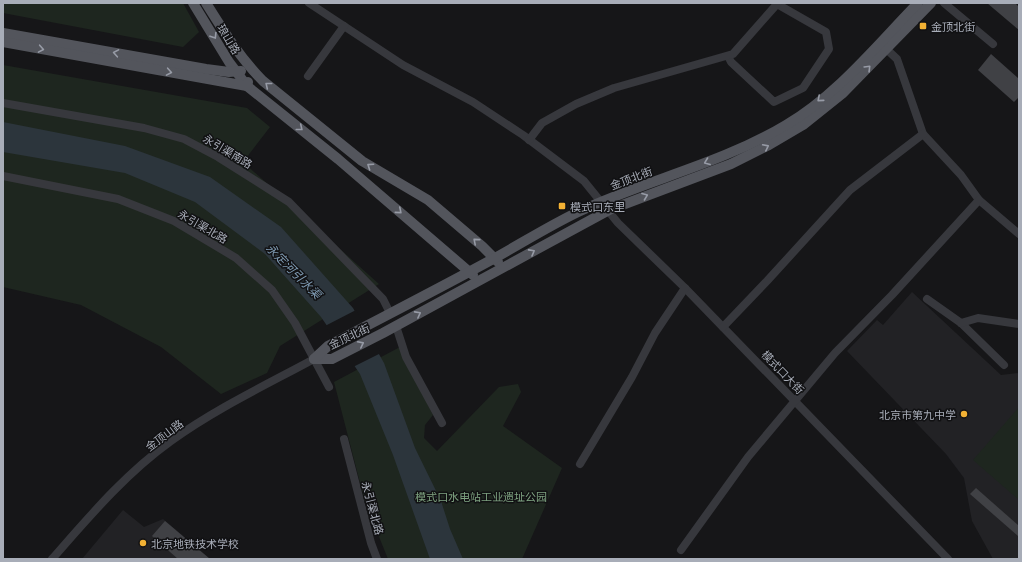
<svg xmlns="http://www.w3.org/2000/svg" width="1022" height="562" font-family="'Golos Text','Noto Sans SC',sans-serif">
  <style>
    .built { fill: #222225 }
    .green { fill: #1e261f }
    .water { fill: #2c353c }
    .pier { fill: #161618 }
    .building { fill: #404145 }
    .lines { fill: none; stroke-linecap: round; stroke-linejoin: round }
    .minor { stroke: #37383d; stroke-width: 8 }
    .major { stroke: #53555c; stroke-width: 10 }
    .oneway { stroke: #979ba6 }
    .poi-dot { fill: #f2b134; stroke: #111113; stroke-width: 1.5 }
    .labels { text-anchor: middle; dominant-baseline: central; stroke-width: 3; stroke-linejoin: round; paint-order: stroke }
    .poi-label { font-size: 11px; fill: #a8adb8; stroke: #111113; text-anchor: start }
    .street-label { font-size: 11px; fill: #a8adb8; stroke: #111113 }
    .park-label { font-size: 11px; fill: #7fa381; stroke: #111113 }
    .water-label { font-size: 12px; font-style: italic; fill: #7f9bb3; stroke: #111113 }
  </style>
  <rect width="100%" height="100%" fill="#161618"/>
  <!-- built -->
  <g class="built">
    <path d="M912 292 1001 375 1019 373V559H993L972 521 964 478 946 454 847 351 877 320 883 325Z"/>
    <path d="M123 510 144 527 163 519 210 559H82Z"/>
  </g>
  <!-- green -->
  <g class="green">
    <path d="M3 3H183L199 32 183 47 3 13Z"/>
    <path d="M3 65 247 108 270 127 243 162 379 284 280 346 267 373 221 394 161 347 81 305 3 287Z"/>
    <path d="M400 347 433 415 425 425 424 438 437 451 499 387 518 384 521 392 503 426 562 468 522 559H388L365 502 334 382Z"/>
    <path d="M1019 407V500L973 460Z"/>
  </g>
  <!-- water -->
  <path class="water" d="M3 122 125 146 210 177 281 227 353 308 384 363 415 448 441 501 450 529 463 559H430L393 455 360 374 321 317 265 254 195 202 125 173 3 152Z"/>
  <!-- pier -->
  <path class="pier" d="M356 310 381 353 353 367 325 326Z"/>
  <!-- building -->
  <g class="building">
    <path d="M987 3H1015L1019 7V30Z"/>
    <path d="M991 54 1019 79V97L1014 102 978 70Z"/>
    <path d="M976 488 1019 526V537L970 494Z"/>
    <path d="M165 521 210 559H178L152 536Z"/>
  </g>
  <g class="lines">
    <!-- minor -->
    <g class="minor">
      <path d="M309 3 403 65 473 102 523 135 584 181 618 223 685 288 948 559"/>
      <path d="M944 3 993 44"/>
      <path d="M882 45 897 59 923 134 961 175 979 200 1019 234"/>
      <path d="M728 56 731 62 774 102 803 88 829 49 826 32 777 4"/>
      <path d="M308 76 344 26"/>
      <path d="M3 103 144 128 184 139 218 157 289 202 383 299 390 313"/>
      <path d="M529 140 542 123 576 104 614 88 733 54 777 4 776 3"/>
      <path d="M3 176 118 199 174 221 236 258 272 290 295 323 329 387"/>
      <path d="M927 299 961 323 1004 365"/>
      <path d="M961 323 978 318 1019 324"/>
      <path d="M396 326 406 357 442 423"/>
      <path d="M723 327 767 281 850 190 923 134"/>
      <path d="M344 439 371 543 377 559"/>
      <path d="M580 464 632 377 655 333 685 288"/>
      <path d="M681 550 748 457 835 353 892 295 979 200"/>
      <path d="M52 559C89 517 125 474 171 441 215 409 266 385 314 359"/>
    </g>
    <!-- major -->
    <g class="major">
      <path d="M193 3 229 62 247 86 338 159 473 275"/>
      <path d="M206 3C223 30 240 58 263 81L362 161 428 200 482 246 498 262"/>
      <path d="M3 33 206 69 229 72 241 71"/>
      <path d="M3 42 230 83 247 86 248 82"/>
      <path d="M314 359H332L383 333 609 210 731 164 769 145 803 125 843 93 931 3"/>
      <path d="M314 359 328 346C383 317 438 289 493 259 522 243 549 226 578 212 646 180 721 164 786 125 837 95 877 45 918 3"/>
    </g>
  </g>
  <!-- one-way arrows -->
  <defs><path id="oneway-chevron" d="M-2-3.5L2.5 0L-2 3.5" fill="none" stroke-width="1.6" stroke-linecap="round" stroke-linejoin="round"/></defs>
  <g class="oneway">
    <use href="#oneway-chevron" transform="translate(214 36) rotate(58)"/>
    <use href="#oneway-chevron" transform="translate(41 49) rotate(10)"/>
    <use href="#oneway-chevron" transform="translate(116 53) rotate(-170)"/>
    <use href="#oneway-chevron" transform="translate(868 68) rotate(-45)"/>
    <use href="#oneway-chevron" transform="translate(169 72) rotate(10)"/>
    <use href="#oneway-chevron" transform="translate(268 85) rotate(-141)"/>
    <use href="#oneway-chevron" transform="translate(820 99) rotate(139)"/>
    <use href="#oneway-chevron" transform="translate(300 128) rotate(39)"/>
    <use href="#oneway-chevron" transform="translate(766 147) rotate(-27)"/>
    <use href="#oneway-chevron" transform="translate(707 162) rotate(159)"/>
    <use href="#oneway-chevron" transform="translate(370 166) rotate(-146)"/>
    <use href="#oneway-chevron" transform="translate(645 196) rotate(-21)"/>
    <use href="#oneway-chevron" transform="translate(399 211) rotate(40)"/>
    <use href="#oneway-chevron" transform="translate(476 241) rotate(-139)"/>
    <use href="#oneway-chevron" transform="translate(532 252) rotate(-29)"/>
    <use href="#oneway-chevron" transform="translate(418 314) rotate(-28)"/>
    <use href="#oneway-chevron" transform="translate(361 344) rotate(-27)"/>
  </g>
  <!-- markers -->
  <g class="poi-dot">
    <rect x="919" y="22" width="8" height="8" rx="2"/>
    <rect x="558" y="202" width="8" height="8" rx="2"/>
    <circle cx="964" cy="414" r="4"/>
    <circle cx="143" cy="543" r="4"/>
  </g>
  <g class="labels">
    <!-- poi labels -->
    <g class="poi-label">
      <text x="931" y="26">金顶北街</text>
      <text x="570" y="206">模式口东里</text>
      <text x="956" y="414" text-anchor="end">北京市第九中学</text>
      <text x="151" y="543">北京地铁技术学校</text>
    </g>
    <!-- street labels -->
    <g class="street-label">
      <text transform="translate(229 39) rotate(59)">琅山路</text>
      <text transform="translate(228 151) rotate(31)">永引渠南路</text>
      <text transform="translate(631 178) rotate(-21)">金顶北街</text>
      <text transform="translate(203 226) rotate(30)">永引渠北路</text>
      <text transform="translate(349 336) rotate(-25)">金顶北街</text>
      <text transform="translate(783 372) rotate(46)">模式口大街</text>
      <text transform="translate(164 435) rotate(-37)">金顶山路</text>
      <text transform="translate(373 508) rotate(75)">永引渠北路</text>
    </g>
    <!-- park labels -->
    <g class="park-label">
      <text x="481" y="496">模式口水电站工业遗址公园</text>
    </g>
    <!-- water labels -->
    <g class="water-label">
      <text transform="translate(294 271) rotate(45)">永定河引水渠</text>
    </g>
  </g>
  <!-- border -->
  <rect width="1022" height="562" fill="none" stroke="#a8adb8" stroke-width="8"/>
</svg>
